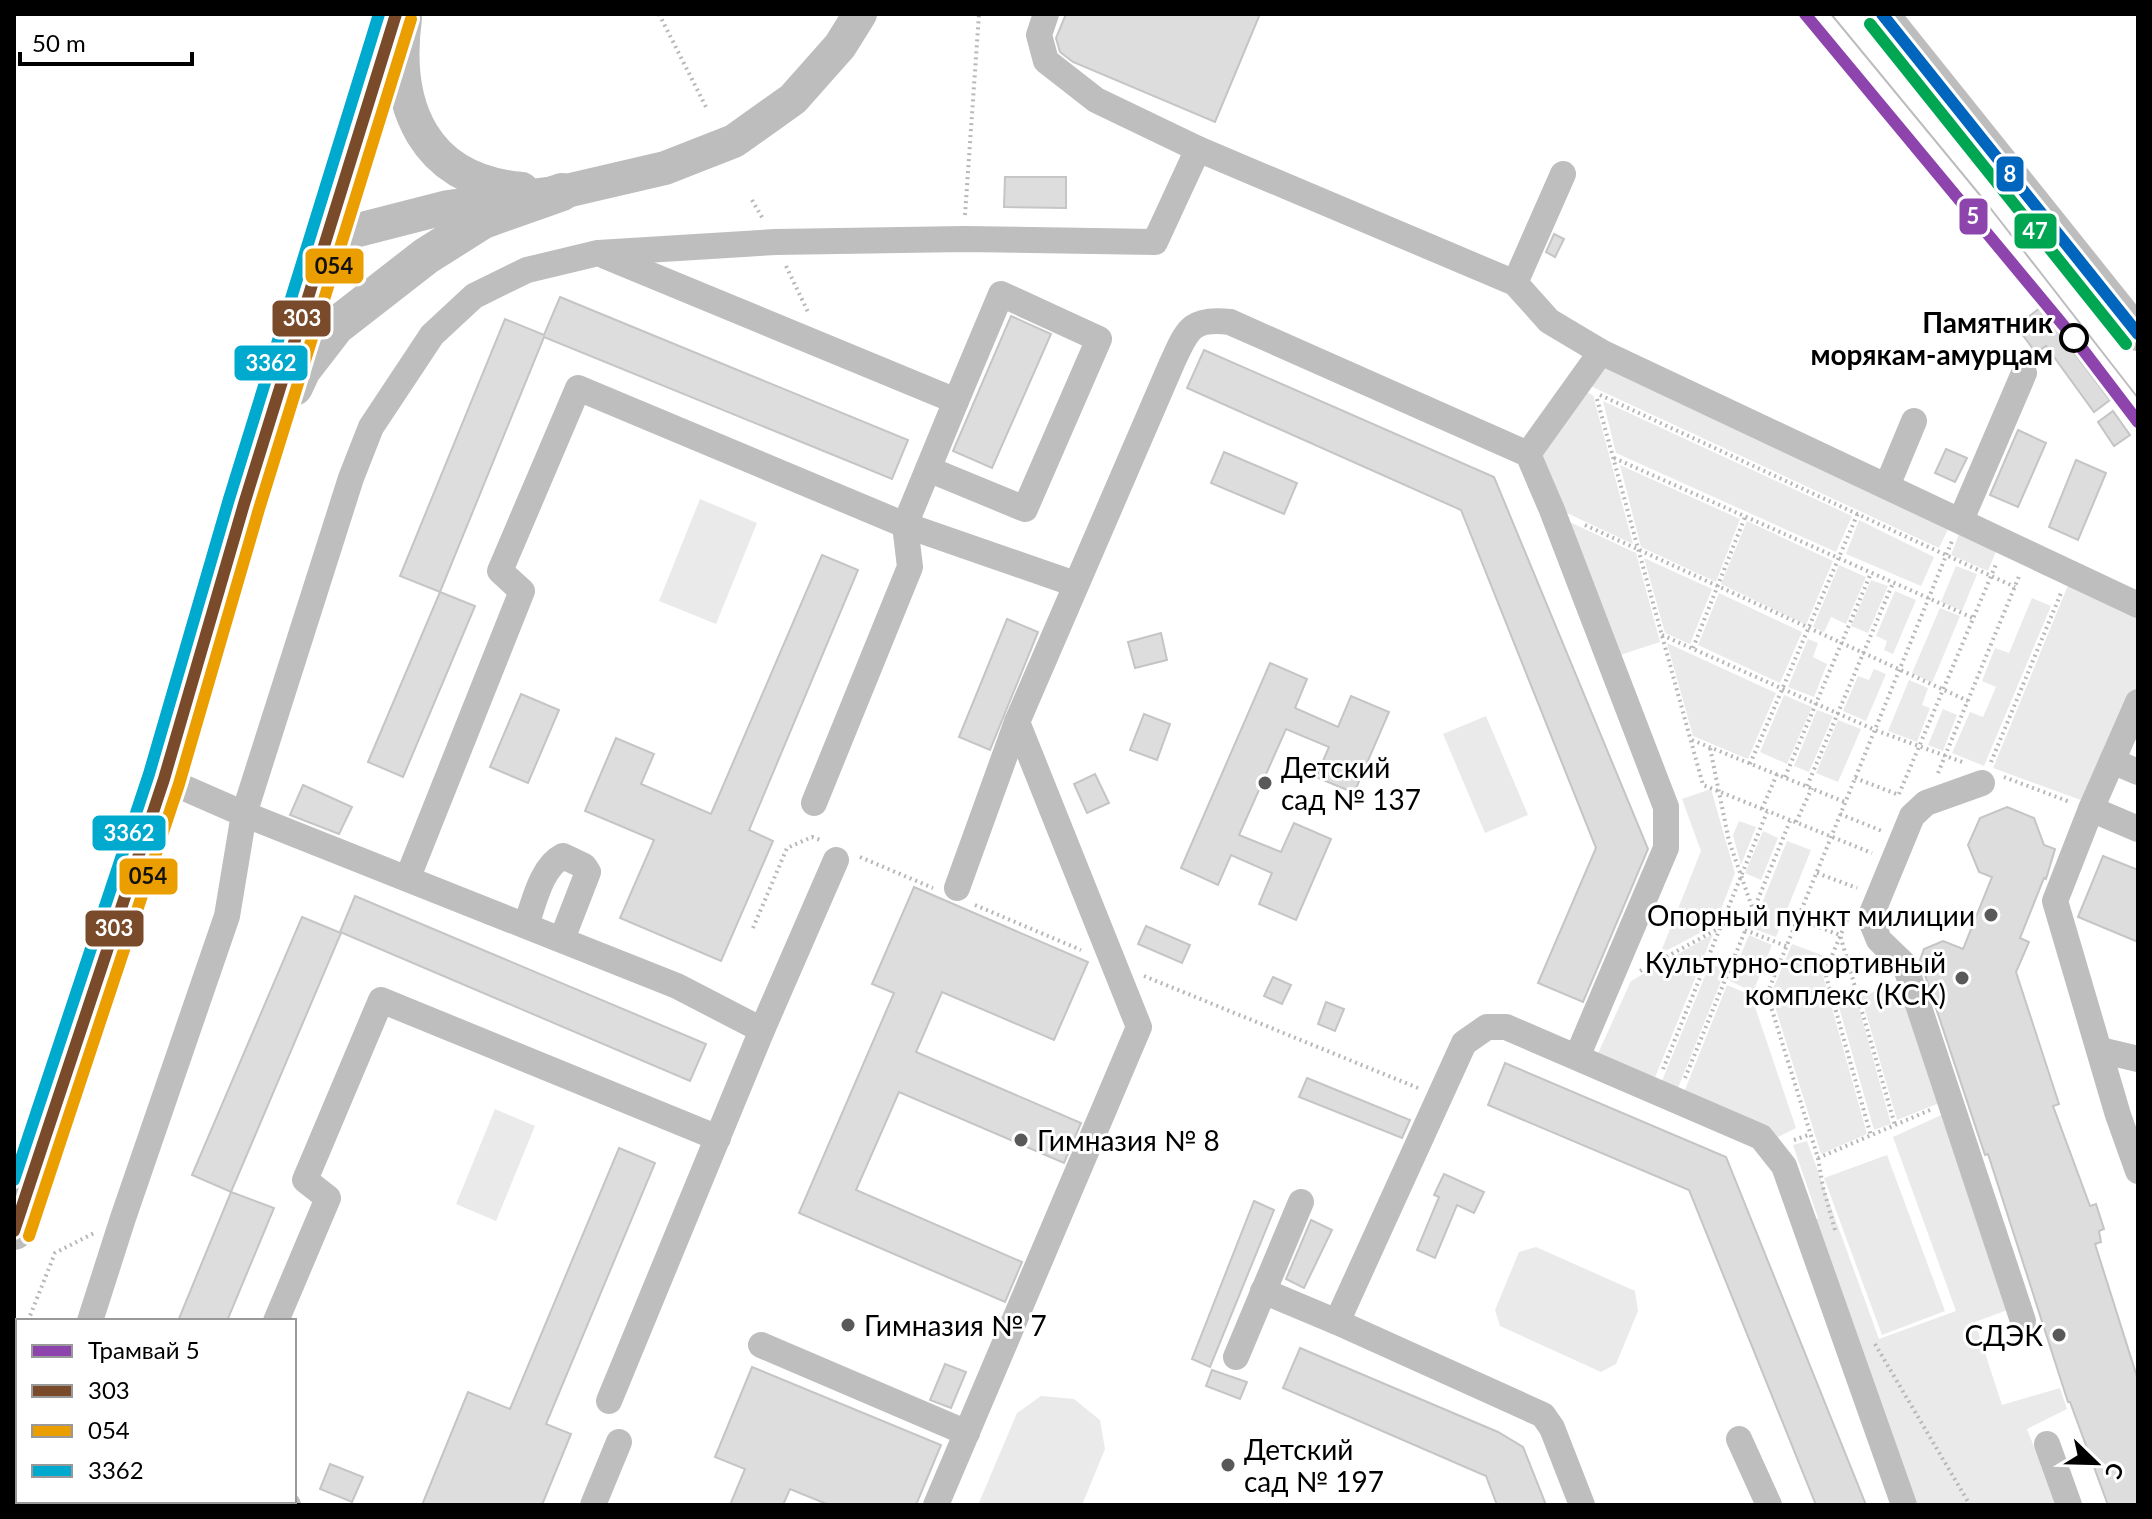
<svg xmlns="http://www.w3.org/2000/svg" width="2152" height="1519" font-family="Lato,sans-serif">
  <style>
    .green { fill: #eaeaea }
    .building { fill: #ddd; stroke: #c5c5c5; stroke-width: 2 }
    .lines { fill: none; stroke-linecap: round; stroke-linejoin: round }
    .path { stroke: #b8b8b8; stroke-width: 4; stroke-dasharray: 2 4; stroke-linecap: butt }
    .minor { stroke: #bebebe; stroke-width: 26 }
    .major { stroke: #bdbdbd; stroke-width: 34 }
    .highway { stroke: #bdbdbd; stroke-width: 38 }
    .tram { stroke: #bdbdbd; stroke-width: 2 }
    .bus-1-casing { stroke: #fff; stroke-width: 18 }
    .bus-2-casing { stroke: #fff; stroke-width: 18 }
    .bus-3-casing { stroke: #fff; stroke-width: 18 }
    .bus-4-casing { stroke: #fff; stroke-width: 18 }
    .bus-5-casing { stroke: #fff; stroke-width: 18 }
    .bus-1 { stroke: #7a4b2a; stroke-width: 12 }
    .bus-2 { stroke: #eb9e00; stroke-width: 12 }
    .bus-3 { stroke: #00a9ce; stroke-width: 12 }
    .bus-4 { stroke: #0065bd; stroke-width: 12 }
    .bus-5 { stroke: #00a651; stroke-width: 12 }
    .tram-1-casing { stroke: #fff; stroke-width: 18 }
    .tram-1 { stroke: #8e44ad; stroke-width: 12 }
    .stop-dot { fill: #fff; stroke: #000; stroke-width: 4 }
    .poi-dot { fill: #595959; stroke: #fff; stroke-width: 3 }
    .labels { text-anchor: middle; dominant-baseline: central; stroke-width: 6; stroke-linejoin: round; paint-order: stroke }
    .stop-label { font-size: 28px; font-weight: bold; fill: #000; stroke: #fff; text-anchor: end }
    .poi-label { font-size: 28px; fill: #000; stroke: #fff; text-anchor: start }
    .line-badge { stroke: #fff; stroke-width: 3 }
    .badge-label { font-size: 22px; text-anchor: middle; font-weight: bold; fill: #fff }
    .pale-badge-label { font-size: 22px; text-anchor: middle; font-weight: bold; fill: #111 }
  </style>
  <rect width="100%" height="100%" fill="#fff"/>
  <!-- green -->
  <g class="green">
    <path d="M1602 357 1952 521 1939 548 1584 383Z"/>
    <path d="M1578 389 1593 395 1633 544 1554 507 1532 454Z"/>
    <path d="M1603 401 1852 516 1836 552 1616 453Z"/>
    <path d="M1620 465 1740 519 1716 582 1641 547Z"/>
    <path d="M700 499 757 523 716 624 659 601Z"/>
    <path d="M1559 517 1636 553 1660 642 1620 655Z"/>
    <path d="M1859 520 1934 557 1921 586 1846 554Z"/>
    <path d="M1747 521 1833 561 1806 625 1721 584Z"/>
    <path d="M1962 526 1999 544 1988 571 1951 555Z"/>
    <path d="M1644 558 1712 589 1690 644 1665 633Z"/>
    <path d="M1839 565 1866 577 1846 624 1831 617 1824 632 1813 627Z"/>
    <path d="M1956 566 1977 574 1962 611 1941 602Z"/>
    <path d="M2071 578 2138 610V692L2089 803 1993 768Z"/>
    <path d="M1871 580 1888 586 1868 633 1851 626Z"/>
    <path d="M1895 591 1916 600 1893 654 1884 650 1887 641 1876 636Z"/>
    <path d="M1719 593 1802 632 1780 683 1698 645Z"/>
    <path d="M2032 598 2051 606 1984 766 1952 753 1970 712 1983 717 1996 687 1982 681 1995 648 2009 653Z"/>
    <path d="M1940 608 1960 616 1932 683 1912 673Z"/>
    <path d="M1808 639 1818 643 1813 657 1827 664 1814 697 1788 687Z"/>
    <path d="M1667 643 1776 693 1748 759 1693 736Z"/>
    <path d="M1874 669 1886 674 1866 721 1843 711 1858 676 1869 680Z"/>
    <path d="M1909 680 1928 688 1922 705 1930 708 1917 742 1888 731Z"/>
    <path d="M1784 695 1812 707 1787 764 1760 752Z"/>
    <path d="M1943 709 1957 715 1943 751 1928 745Z"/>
    <path d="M1817 710 1833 716 1809 772 1794 766Z"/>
    <path d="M1486 716 1528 815 1485 833 1443 734Z"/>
    <path d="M1838 720 1861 729 1838 782 1816 773Z"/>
    <path d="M1711 789 1735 873 1715 925 1660 954 1701 851 1682 799Z"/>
    <path d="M1739 821 1756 827 1741 865 1733 835Z"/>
    <path d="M1763 831 1778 838 1761 880 1745 873Z"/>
    <path d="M1787 841 1811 850 1776 937 1752 928Z"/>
    <path d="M1713 934 1652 1085 1595 1060 1631 981Z"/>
    <path d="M1749 935 1772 945 1753 992 1730 981Z"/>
    <path d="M1792 944 1827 957 1822 972 1867 1134 1821 1154 1771 994Z"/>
    <path d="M1710 964 1726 969 1675 1095 1659 1088Z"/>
    <path d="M1907 981 1947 1100 1897 1120 1861 996Z"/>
    <path d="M1727 985 1751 995 1796 1128 1778 1137 1682 1097Z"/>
    <path d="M1857 1000 1891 1124 1874 1130 1839 1007Z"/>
    <path d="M495 1109 535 1126 496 1221 456 1204Z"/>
    <path d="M1948 1112 2013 1308 1975 1322 2002 1405 2060 1388 2067 1409 2027 1429 2057 1505H1908L1809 1222 1818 1218 1793 1145 1807 1141 1879 1339 1956 1311 1893 1137Z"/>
    <path d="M1887 1155 1945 1311 1882 1335 1824 1178Z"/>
    <path d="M1536 1247 1635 1291 1638 1311 1616 1364 1601 1372 1500 1326 1495 1310 1519 1252Z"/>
    <path d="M1041 1396 1074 1399 1100 1420 1105 1449 1082 1505H978L1017 1413Z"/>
  </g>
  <!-- building -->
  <g class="building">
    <path d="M1066 14H1260L1215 122 1073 62 1060 52 1056 38Z"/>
    <path d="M1005 177H1066V208L1004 207Z"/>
    <path d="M1554 234 1564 239 1555 257 1546 252Z"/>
    <path d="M560 297 908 440 892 479 544 337 440 592 400 576 505 319 544 335Z"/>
    <path d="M2040 308 2110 400 2094 412 2046 346 2036 353 2016 326Z"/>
    <path d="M1011 316 1051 334 992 468 953 451Z"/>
    <path d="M1204 350 1494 477 1648 849 1583 1002 1538 983 1596 848 1461 510 1187 388Z"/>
    <path d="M2113 411 2130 435 2114 446 2098 422Z"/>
    <path d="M2018 430 2046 443 2018 507 1990 495Z"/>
    <path d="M1946 449 1967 458 1955 482 1935 473Z"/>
    <path d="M1224 452 1297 483 1284 514 1211 483Z"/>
    <path d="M2076 460 2106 473 2078 540 2049 527Z"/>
    <path d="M822 555 858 570 749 830 773 841 721 961 620 918 654 840 585 811 616 738 654 754 641 784 711 814Z"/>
    <path d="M440 592 475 606 403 777 368 762Z"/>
    <path d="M1007 619 1038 632 990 750 959 737Z"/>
    <path d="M1161 633 1167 660 1135 668 1128 642Z"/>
    <path d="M1270 663 1307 679 1295 708 1338 727 1351 696 1389 712 1354 793 1316 777 1329 747 1286 729 1239 835 1281 852 1294 823 1331 839 1296 920 1259 904 1272 873 1231 855 1218 885 1181 868Z"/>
    <path d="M521 694 559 710 528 783 490 767Z"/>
    <path d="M1144 714 1170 724 1157 760 1130 750Z"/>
    <path d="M1095 774 1109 803 1087 813 1074 784Z"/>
    <path d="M303 785 352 807 339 834 290 815Z"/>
    <path d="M2007 807 2034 818 2044 845 2055 849 2046 879 2044 878 2020 938 2029 942 2016 972 2059 1104 2053 1106 2090 1206 2096 1204 2104 1229 2099 1231 2101 1242 2095 1244 2138 1380V1505H2108L2070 1402H2068L1988 1154 1985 1155 1920 960 1924 949 1943 941 1963 949 1992 877 1979 872 1968 845 1980 818Z"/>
    <path d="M2103 856 2138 870V942L2078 917Z"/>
    <path d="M914 887 1088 962 1054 1040 942 992 916 1052 1081 1123 1064 1163 899 1092 856 1190 1022 1262 1005 1302 799 1213 894 993 872 984Z"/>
    <path d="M355 896 706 1044 690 1081 340 932Z"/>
    <path d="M302 917 341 933 231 1192 192 1175Z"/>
    <path d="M1146 926 1190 945 1182 963 1138 944Z"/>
    <path d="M1273 977 1291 985 1282 1004 1264 996Z"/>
    <path d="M1326 1002 1344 1009 1335 1031 1318 1024Z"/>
    <path d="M1505 1063 1726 1157 1866 1505H1816L1689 1190 1488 1105Z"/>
    <path d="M1307 1078 1410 1120 1402 1138 1299 1097Z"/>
    <path d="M619 1148 655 1163 546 1424 571 1434 542 1505H422L468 1392 510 1409Z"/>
    <path d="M1444 1174 1484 1192 1474 1213 1457 1205 1435 1258 1417 1250 1439 1197 1434 1195Z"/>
    <path d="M231 1192 274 1208 227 1321H178Z"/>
    <path d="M1254 1201 1274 1210 1210 1367 1192 1359Z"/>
    <path d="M1311 1220 1332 1230 1304 1288 1286 1279Z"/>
    <path d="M1300 1348 1498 1432 1523 1447 1546 1505H1497L1486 1476 1283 1388Z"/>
    <path d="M945 1364 966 1372 951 1408 930 1400Z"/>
    <path d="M752 1367 941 1445 916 1505H829L790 1489 783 1505H730L745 1469 715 1457Z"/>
    <path d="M1212 1370 1247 1382 1240 1399 1206 1386Z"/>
    <path d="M330 1464 363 1477 352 1502 320 1489Z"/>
  </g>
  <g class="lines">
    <!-- path -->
    <g class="path">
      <path d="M659 14 707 109"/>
      <path d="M752 200 763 219"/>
      <path d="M965 215 979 14"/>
      <path d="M786 266 808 312"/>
      <path d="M1600 395 2015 587"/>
      <path d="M1597 399 1703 785 1872 853"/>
      <path d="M1614 458 1973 618"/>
      <path d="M1585 525 1968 701"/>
      <path d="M1662 635 1875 730 1965 763"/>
      <path d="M1693 648 1745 517"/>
      <path d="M1692 740 1845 802"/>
      <path d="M1991 762 2061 593"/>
      <path d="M1750 764 1858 513"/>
      <path d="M1938 773 2020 574"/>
      <path d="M1785 777 1871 573"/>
      <path d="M2004 777 2070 802"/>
      <path d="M1855 778 1899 795"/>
      <path d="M1807 786 1893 583"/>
      <path d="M1899 794 1997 562"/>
      <path d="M1762 809 1777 774"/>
      <path d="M1840 814 1882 831"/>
      <path d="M1796 822 1812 788"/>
      <path d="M860 857 933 888"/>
      <path d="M1817 873 1857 888"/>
      <path d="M975 905 1081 950"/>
      <path d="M1797 919 1840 935 1895 1125"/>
      <path d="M1847 920 1825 972 1871 1136"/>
      <path d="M753 928 787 848 812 837 823 841"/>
      <path d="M1745 930 1786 946"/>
      <path d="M1640 971 1753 910 1729 841 1710 748"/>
      <path d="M1144 976 1418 1088"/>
      <path d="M1663 1069 1767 812"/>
      <path d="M1685 1078 1790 821"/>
      <path d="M1930 1110 1818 1158 1767 994 1952 541"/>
      <path d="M1794 1140 1811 1134"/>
      <path d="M1818 1158 1823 1187 1835 1230"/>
      <path d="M28 1321 55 1253 94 1233"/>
      <path d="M1875 1344 1970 1505"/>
      <path d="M14 1346 18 1339"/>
    </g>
    <!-- minor -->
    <g class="minor">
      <path d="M1046 14 1039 35 1046 61 1096 100 1198 149 1515 283 1549 321 1601 352 2138 605"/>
      <path d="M605 256 956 401 905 525 910 567 814 803"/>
      <path d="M1515 283 1563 174"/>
      <path d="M1528 454 1601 352"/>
      <path d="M928 469 1025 509 1099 339 1001 294 956 401"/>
      <path d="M1887 486 1914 421"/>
      <path d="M1961 520 2024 373"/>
      <path d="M2138 702 2091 809 2055 901 2118 1115 2138 1171"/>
      <path d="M2112 761 2138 772"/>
      <path d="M164 779 244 814 677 986 762 1030"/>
      <path d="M1982 783 1926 803 1912 816 1870 918 1879 940 1905 965 2023 1321"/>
      <path d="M2091 809 2138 829"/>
      <path d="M408 877 522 591 500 571 578 388 905 525 1075 584"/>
      <path d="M957 888 1017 722 1172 363C1187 331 1190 317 1230 322L1528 454 1552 510 1666 807V848L1577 1057"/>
      <path d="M526 925C534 903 541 867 563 856L584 866 588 872 562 939"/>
      <path d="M2100 1050 2138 1059"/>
      <path d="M1263 1291 1337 1322"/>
      <path d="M90 1321 123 1218 227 916 244 814 351 478 371 427 432 335 474 296 527 270 598 253 775 242 964 239 1155 242 1198 149"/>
      <path d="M276 1321 328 1198 305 1180 381 1000 718 1138"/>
      <path d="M761 1345 967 1433"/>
      <path d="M1236 1357 1301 1202"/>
      <path d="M609 1401 762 1030 836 860"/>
      <path d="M1739 1439 1769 1505"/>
      <path d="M2047 1444 2069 1505"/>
      <path d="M277 1501 288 1505"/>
      <path d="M33 1505 34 1501"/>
      <path d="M593 1505 619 1442"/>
      <path d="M936 1505 1139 1027 1017 722"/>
      <path d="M1582 1505 1552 1428 1543 1415 1337 1322 1464 1043 1487 1027H1506L1761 1137 1784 1166 1904 1505"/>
    </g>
    <!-- major -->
    <g class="major">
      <path d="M1882 14 2138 334"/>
      <path d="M405 18C393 107 424 181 522 189"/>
      <path d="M327 238 448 207 562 192 665 168 734 141 793 99 840 46 860 14"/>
    </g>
    <!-- highway -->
    <g class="highway">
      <path d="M294 387 302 370 336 326 426 256 483 220 562 192"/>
      <path d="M14 1231 164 779 244 504 396 14"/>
    </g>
    <!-- tram -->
    <path class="tram" d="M1831 14 1984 200 2138 398"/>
    <!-- bus-1 casing -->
    <g class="bus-1-casing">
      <path id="bus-1" d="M14 1231 164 779 244 504 396 14"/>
    </g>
    <!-- bus-2 casing -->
    <g class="bus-2-casing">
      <path id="bus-2" d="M29 1236 179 784 259 509 411 19"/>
    </g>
    <!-- bus-3 casing -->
    <g class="bus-3-casing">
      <path id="bus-3" d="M14 1180 149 774 229 499 379 14"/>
    </g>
    <!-- bus-4 casing -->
    <g class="bus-4-casing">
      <path id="bus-4" d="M1882 14 2138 334"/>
    </g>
    <!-- bus-5 casing -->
    <g class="bus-5-casing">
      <path id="bus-5" d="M1870 24 2126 344"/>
    </g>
    <!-- bus-1 -->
    <use href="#bus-1" class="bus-1"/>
    <!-- bus-2 -->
    <use href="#bus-2" class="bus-2"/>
    <!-- bus-3 -->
    <use href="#bus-3" class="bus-3"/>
    <!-- bus-4 -->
    <use href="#bus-4" class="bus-4"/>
    <!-- bus-5 -->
    <use href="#bus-5" class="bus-5"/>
    <!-- tram-1 casing -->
    <g class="tram-1-casing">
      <path id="tram-1" d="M1805 14 2074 338 2138 422"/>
    </g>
    <!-- tram-1 -->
    <use href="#tram-1" class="tram-1"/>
  </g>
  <!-- markers -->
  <circle class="stop-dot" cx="2074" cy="338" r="13"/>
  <g class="poi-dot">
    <circle cx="1265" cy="783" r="8"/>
    <circle cx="1991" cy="915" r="8"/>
    <circle cx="1962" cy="978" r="8"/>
    <circle cx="1021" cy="1140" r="8"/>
    <circle cx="848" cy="1325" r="8"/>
    <circle cx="2059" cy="1335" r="8"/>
    <circle cx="1228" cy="1465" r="8"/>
  </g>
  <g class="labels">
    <!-- stop labels -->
    <g class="stop-label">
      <text x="2053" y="322">Памятник<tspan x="2053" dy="32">морякам-амурцам</tspan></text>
    </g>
    <!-- poi labels -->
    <g class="poi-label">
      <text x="1281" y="767">Детский<tspan x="1281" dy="32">сад № 137</tspan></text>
      <text x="1975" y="915" text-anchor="end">Опорный пункт милиции</text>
      <text x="1946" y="962" text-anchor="end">Культурно-спортивный<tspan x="1946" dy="32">комплекс (КСК)</tspan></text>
      <text x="1037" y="1140">Гимназия № 8</text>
      <text x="864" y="1325">Гимназия № 7</text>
      <text x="2043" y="1335" text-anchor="end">СДЭК</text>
      <text x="1244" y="1449">Детский<tspan x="1244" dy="32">сад № 197</tspan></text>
    </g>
  </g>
  <g class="line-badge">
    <rect x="1995" y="155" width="30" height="38" rx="8" fill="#0065bd"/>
    <rect x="1958" y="197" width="31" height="39" rx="8" fill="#8e44ad"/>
    <rect x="2013" y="212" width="45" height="38" rx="8" fill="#00a651"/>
    <rect x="304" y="247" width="61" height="38" rx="8" fill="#eb9e00"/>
    <rect x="271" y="299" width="61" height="39" rx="8" fill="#7a4b2a"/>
    <rect x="233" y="344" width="76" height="38" rx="8" fill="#00a9ce"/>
    <rect x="91" y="814" width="76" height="38" rx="8" fill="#00a9ce"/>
    <rect x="118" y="857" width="61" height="39" rx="8" fill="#eb9e00"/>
    <rect x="84" y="909" width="61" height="39" rx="8" fill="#7a4b2a"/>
  </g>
  <g class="badge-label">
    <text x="2010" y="182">8</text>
    <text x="1973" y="224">5</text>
    <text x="2035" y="239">47</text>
    <text x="302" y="326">303</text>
    <text x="271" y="371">3362</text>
    <text x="129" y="841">3362</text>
    <text x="114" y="936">303</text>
  </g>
  <g class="pale-badge-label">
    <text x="334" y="274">054</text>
    <text x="148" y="884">054</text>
  </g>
  <!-- border -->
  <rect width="2152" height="1519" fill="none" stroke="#000000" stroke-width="32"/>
  <!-- legend -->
  <rect x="16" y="1319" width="280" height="184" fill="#ffffff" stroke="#999999" stroke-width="2"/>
  <rect x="32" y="1345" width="40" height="12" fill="#8e44ad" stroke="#999999" stroke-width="2"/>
  <text x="88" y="1359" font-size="24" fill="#000000">Трамвай 5</text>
  <rect x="32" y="1385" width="40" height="12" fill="#7a4b2a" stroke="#999999" stroke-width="2"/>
  <text x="88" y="1399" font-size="24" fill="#000000">303</text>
  <rect x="32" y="1425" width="40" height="12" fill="#eb9e00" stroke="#999999" stroke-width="2"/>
  <text x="88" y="1439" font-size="24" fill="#000000">054</text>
  <rect x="32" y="1465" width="40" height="12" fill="#00a9ce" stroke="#999999" stroke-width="2"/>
  <text x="88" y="1479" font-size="24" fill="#000000">3362</text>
  <!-- north arrow -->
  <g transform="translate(2096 1463) rotate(113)" stroke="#ffffff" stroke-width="6" paint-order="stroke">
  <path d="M0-6L14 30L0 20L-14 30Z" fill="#000000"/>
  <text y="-12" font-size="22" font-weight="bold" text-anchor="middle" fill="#000000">С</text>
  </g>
  <!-- scale -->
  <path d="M20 52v12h172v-12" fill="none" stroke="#000000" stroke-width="4"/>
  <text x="32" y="52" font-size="24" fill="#000000" stroke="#ffffff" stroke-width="6" paint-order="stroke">50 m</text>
</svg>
